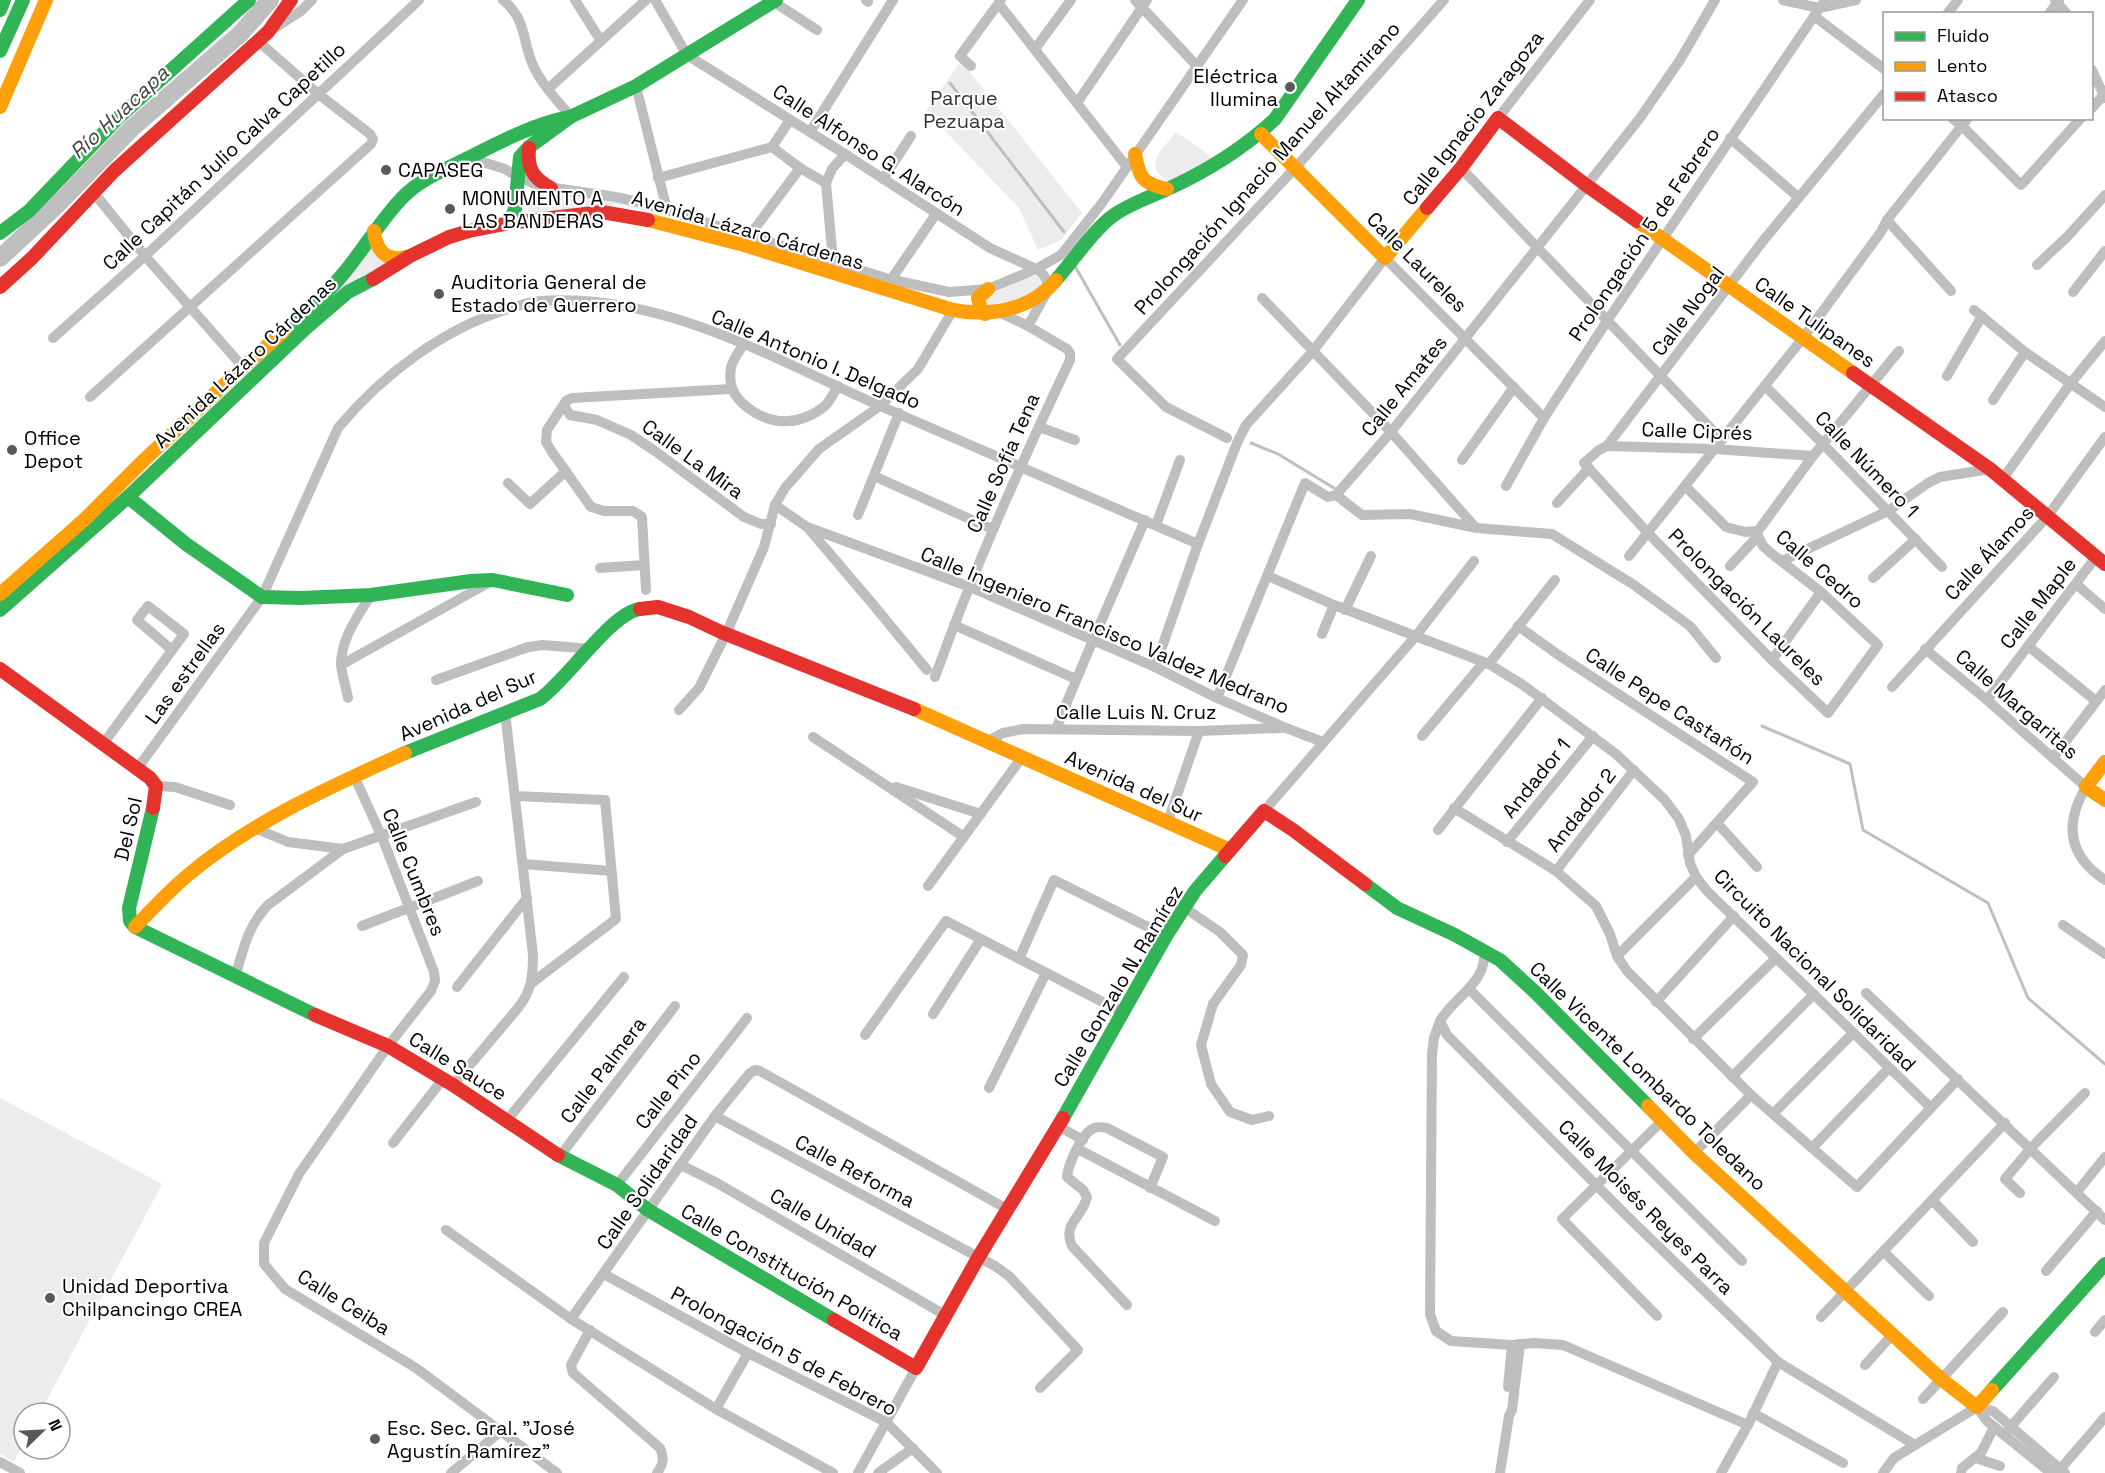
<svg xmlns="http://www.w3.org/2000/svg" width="2105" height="1473" font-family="'Space Grotesk',sans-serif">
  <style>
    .green { fill: #ececec }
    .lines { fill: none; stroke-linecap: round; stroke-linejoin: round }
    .stream { stroke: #bfbfbf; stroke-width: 3 }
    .river { stroke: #bfbfbf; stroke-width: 18 }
    .street { stroke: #bebebe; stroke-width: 10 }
    .fast { stroke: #30b455; stroke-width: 14 }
    .slow { stroke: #ff9f0a; stroke-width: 14 }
    .jam { stroke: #e5322d; stroke-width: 14 }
    .poi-dot { fill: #595959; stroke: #fff; stroke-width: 2 }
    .labels { text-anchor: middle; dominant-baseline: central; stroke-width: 4.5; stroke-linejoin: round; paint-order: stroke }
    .poi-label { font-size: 20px; fill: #000; stroke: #fff; text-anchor: start }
    .park-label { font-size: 20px; fill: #333; stroke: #fff }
    .street-label { font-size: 20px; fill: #000; stroke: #fff }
    .water-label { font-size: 21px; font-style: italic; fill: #444; stroke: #fff }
  </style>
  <rect width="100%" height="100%" fill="#fff"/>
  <!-- green -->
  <g class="green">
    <path d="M961 61 1082 213 1061 240 1038 250 1019 208 926 111Z"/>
    <path d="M1176 132 1216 160 1169 182C1141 166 1162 150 1176 132Z"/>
    <path d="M534 188 581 197 606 198 672 217 617 204 528 215V206Z"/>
    <path d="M372 244 389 263 121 497 71 537Z"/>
    <path d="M1031 276H1037L1041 281V287L1013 301 986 306 983 298Z"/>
    <path d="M0 1098 162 1184 40 1413H24V1442L14 1462 0 1454Z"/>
  </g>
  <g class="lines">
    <!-- stream -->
    <g class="stream">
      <path d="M950 83 1064 232"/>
      <path d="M1076 268 1120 345"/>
      <path d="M1251 443 1278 454 1334 488"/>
      <path d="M1762 726 1850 764 1863 830 1988 903 2028 998 2105 1064"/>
    </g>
    <!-- river -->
    <path class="river" d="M0 258 56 206 132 128 240 34 270 0"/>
    <!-- street -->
    <g class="street">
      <path d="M503 0C526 19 522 38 532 63 541 84 557 100 571 117"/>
      <path d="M575 0 601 41"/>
      <path d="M655 0 687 55 845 154 990 248 1036 269 1043 274 1047 281 1048 290 1028 326"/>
      <path d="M866 0 868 2"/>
      <path d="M1135 0 1197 66"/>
      <path d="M1783 0 1819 8 1856 0"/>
      <path d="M2055 0 2067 14"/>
      <path d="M774 2 817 30"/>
      <path d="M999 4 1127 167"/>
      <path d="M1947 14 1958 0"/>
      <path d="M2049 14 2059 0"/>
      <path d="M1814 16 1884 69"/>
      <path d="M273 29 301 11 312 0"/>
      <path d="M1035 49 1071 0"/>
      <path d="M971 66 960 56 1001 0"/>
      <path d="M2092 70 2105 98"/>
      <path d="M636 86 667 210"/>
      <path d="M548 89 646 0"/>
      <path d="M1077 103 1147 0"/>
      <path d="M2092 108 2105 93"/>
      <path d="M1498 118 1590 0"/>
      <path d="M1952 118 1962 126 2021 185 2081 118"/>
      <path d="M810 132 893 0"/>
      <path d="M1730 138 1798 197"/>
      <path d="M772 147 800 168 826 183"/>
      <path d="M470 158 505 169 518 177 541 186 616 197 643 203 889 279 949 292 988 289 1036 269 1061 255 1102 203 1243 0"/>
      <path d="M1461 168 1722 440"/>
      <path d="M658 178 772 147 790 120"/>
      <path d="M883 179 911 136"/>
      <path d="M99 199 145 256 243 367"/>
      <path d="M1887 220 1951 291"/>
      <path d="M750 235 800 168"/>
      <path d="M833 261 826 183 832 169 845 154"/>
      <path d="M2037 265 2067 237 2105 195"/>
      <path d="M888 284 936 214"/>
      <path d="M2073 292 2105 251"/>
      <path d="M1262 298 1391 432 1476 528"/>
      <path d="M1974 310 2025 352 2105 407"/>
      <path d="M53 338 145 256 419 0"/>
      <path d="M744 343C740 351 732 360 731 368 728 386 734 397 748 408 772 426 800 426 825 406 830 401 834 392 838 386"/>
      <path d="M1947 376 1982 316"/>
      <path d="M1765 386 1823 444 1942 567"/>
      <path d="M90 397 371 144 373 139 370 134 317 93 258 41"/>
      <path d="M1993 400 2025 352"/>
      <path d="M564 406 570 415 597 420 631 435 655 451 744 517 761 524H771"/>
      <path d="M1039 427 1075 440"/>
      <path d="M1227 438 1166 407 1117 359 1296 167 1444 0"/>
      <path d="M1607 446 1763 241 1884 94"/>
      <path d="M1462 460 1514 387"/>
      <path d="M874 476 992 529"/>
      <path d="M2002 480 2070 384 2105 341"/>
      <path d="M508 483 530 504 566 471"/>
      <path d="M1506 486 1544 418 1607 321 1825 0"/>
      <path d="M1685 486 1726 527 1745 532 1758 531"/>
      <path d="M1336 495 1362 515 1410 514 1477 528 1552 534 1634 585 1690 626 1716 658"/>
      <path d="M1557 503 1589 468"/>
      <path d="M775 505 807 527 970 587 1155 667 1217 698 1286 728 1323 742"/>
      <path d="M858 515 899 413"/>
      <path d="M1156 525 1180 460"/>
      <path d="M808 528 871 602 927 670"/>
      <path d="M1758 531V536L1763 546 1772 554 1821 592 1878 645 1828 713 1772 660 1648 533 1584 463 1599 450 1607 446 1715 449 1813 456"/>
      <path d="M1758 531 1813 456 1899 351"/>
      <path d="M1629 556 1803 338 1881 232 1887 220 1968 118"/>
      <path d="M1782 561 1888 511 1928 483 1940 477 1990 469"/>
      <path d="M1730 566 1758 536"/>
      <path d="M600 568 644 565"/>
      <path d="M1268 576 1334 605 1489 664 1523 685 1616 754 1664 799 1679 819 1686 836 1690 863 1696 877 1707 891 1930 1107"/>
      <path d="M1873 578 1916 539"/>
      <path d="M2076 584 2105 609"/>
      <path d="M646 590 642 517 633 511H604L591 507 552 452 546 442 547 430 566 401 572 398 731 389"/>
      <path d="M1345 610 1371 556"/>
      <path d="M954 625 1076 679"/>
      <path d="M1518 626 1560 656 1753 782 1688 855"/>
      <path d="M1322 634 1334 605"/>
      <path d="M2028 646 2096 701"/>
      <path d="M1925 649 1987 700 2086 787C2064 824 2068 856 2105 880"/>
      <path d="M1772 660 1821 592"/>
      <path d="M1489 664 1555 580"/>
      <path d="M341 665 490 582"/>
      <path d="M1155 667 1198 544 1237 443 1246 425 1313 351 1385 258 1544 418"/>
      <path d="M935 677C974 568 1021 464 1070 360V353L1067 349 1028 326 999 312"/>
      <path d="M436 680 528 647 543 645 591 649"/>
      <path d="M1892 687 2047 517 2105 437"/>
      <path d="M348 698C346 687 342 675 341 665 341 638 358 616 371 595"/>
      <path d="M1217 698 1305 483 1328 497 1336 495 1391 432 1640 118 1680 60 1715 0"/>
      <path d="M1987 700 2096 557"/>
      <path d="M679 710 699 688 726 634 764 547 775 505 785 488 819 449 880 406 918 369 953 310"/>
      <path d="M1056 729C1084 659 1115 590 1145 520"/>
      <path d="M1422 736 1484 662"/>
      <path d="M813 737 964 837"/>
      <path d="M988 741 1003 733 1023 729 1199 731 1282 728"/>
      <path d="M103 744 184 634 148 606 137 620 172 650"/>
      <path d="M2053 758 2105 690"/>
      <path d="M137 769 262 597 338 428C382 375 445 327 512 308 521 305 531 301 540 301 660 292 772 358 878 405 985 452 1092 497 1198 544"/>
      <path d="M355 778 382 837 434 972 435 981 431 991 388 1046 299 1174 264 1243V1264L285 1289 416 1368 557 1473"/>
      <path d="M156 786 175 787 230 805"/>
      <path d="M896 787 981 814"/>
      <path d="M515 796 605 800 616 919 533 982"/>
      <path d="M1454 808 1556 871 1596 906 1610 934 1617 956 1627 971 1751 1095 1857 1187 1958 1079"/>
      <path d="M1264 811 1415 637 1474 561"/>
      <path d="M1717 823 1757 867"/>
      <path d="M1167 824 1199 731"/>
      <path d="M257 829 288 842 343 849"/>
      <path d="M1438 830 1542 698"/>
      <path d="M1507 842 1593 736"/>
      <path d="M523 864 611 871"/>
      <path d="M1556 871 1634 770"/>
      <path d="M928 886 1022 757"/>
      <path d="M1185 908 1220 932 1243 955 1241 965 1213 1004 1201 1045 1211 1084 1230 1112 1252 1120 1269 1116"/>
      <path d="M2063 925 2105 954"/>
      <path d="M362 926 478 881"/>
      <path d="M1485 951C1484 957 1484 965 1481 971 1472 991 1451 1002 1440 1021L1447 1035 1627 1216 1778 1362 1915 1445"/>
      <path d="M1617 956 1696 877"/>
      <path d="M1019 959 1054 880 1166 936"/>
      <path d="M235 977C244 948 247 927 268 905L343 849 476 802"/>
      <path d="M457 987 527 898"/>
      <path d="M1469 989 1742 1261"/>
      <path d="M1866 993 2105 1220"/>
      <path d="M1656 1002 1734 916"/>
      <path d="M933 1014 981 939"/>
      <path d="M1440 1021 1434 1038 1432 1054 1430 1314 1436 1331 1451 1341 1512 1345 1534 1343 1563 1345 1748 1425"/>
      <path d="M865 1035 946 921 1122 1012"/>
      <path d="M1693 1039 1776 958"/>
      <path d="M1732 1077 1814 994"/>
      <path d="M453 1085 518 1008C532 990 533 976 533 955L505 712"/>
      <path d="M989 1088 1046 973"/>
      <path d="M1774 1113 1853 1033"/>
      <path d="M715 1116 995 1266 1009 1276 1078 1350 1040 1388"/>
      <path d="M507 1120 624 977"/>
      <path d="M1058 1126 1083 1140"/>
      <path d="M393 1143 443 1079"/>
      <path d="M1812 1148 1889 1068"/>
      <path d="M1078 1149 1215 1221"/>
      <path d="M1694 1153 1751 1095"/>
      <path d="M560 1156 675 1006"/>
      <path d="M681 1165 717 1183 945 1315"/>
      <path d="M617 1185 747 1018"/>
      <path d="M2077 1192 2105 1157"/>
      <path d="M2020 1193 2005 1179 2031 1148 2085 1093"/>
      <path d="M1933 1201 1973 1242"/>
      <path d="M446 1230 571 1319 716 1409 833 1473"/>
      <path d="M1884 1252 1929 1296"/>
      <path d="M2046 1271 2097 1211"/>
      <path d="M604 1274 748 1353 886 1422 937 1473"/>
      <path d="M1127 1305 1072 1246C1062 1224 1082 1218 1087 1197L1083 1190 1067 1177C1068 1165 1081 1135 1092 1129 1096 1126 1102 1127 1107 1128L1163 1157 1150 1188"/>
      <path d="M1657 1316 1562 1219 1662 1121"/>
      <path d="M1821 1317 2005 1123"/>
      <path d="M571 1319 715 1116 749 1074 755 1070 760 1071 1007 1209"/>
      <path d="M590 1330 571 1365 573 1373 660 1448C664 1458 664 1464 657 1473"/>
      <path d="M2095 1332 2105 1320"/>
      <path d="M1865 1365 1892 1335"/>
      <path d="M1508 1387 1512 1345"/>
      <path d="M1923 1399 2003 1312"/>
      <path d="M1977 1407 1993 1411 2065 1473"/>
      <path d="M1977 1407 1987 1421 2051 1473"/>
      <path d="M716 1409 748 1353"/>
      <path d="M1753 1413 1843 1463"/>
      <path d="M2007 1431 2054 1377"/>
      <path d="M1976 1458 2000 1466"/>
      <path d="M0 1462 20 1473"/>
      <path d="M451 1473 502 1430"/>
      <path d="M858 1473 916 1368"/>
      <path d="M878 1473 913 1448"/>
      <path d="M1500 1473 1509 1416 1512 1410 1520 1344"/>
      <path d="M1721 1473 1748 1425 1778 1362"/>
      <path d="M1883 1473 1894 1458 1977 1407"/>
      <path d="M1961 1473 1962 1468 1981 1453 1994 1427"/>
      <path d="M2057 1473 2105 1417"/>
    </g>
    <!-- fast -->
    <g class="fast">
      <path d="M0 10 4 0"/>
      <path d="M0 51 23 0"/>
      <path d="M509 223 515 209 520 157 529 147 570 117 636 86 776 0"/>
      <path d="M0 233 29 211 119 117 249 0"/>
      <path d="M1056 280C1072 262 1095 228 1114 215 1131 203 1153 196 1172 187 1210 169 1244 148 1275 119L1358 0"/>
      <path d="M284 331C305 313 326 295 343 274 364 249 380 221 402 198 419 180 442 171 464 160 498 143 533 124 570 117"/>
      <path d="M128 497 186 544 262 597 301 598 371 595 471 581 493 580 567 595"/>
      <path d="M0 610 128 497 306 328 348 292 373 279"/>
      <path d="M405 753 540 699C568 679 611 613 640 609"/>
      <path d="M153 808 129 908 130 921 135 927 315 1015"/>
      <path d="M1365 884 1397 908 1455 935 1500 960 1536 993 1648 1106"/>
      <path d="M1063 1118 1166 936 1195 891 1225 856"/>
      <path d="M558 1155 617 1185 648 1210 834 1320"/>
      <path d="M1992 1390 2105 1264"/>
    </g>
    <!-- slow -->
    <g class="slow">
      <path d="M0 107 46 0"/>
      <path d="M1261 134 1385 258 1427 208"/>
      <path d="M1135 154C1139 178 1143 184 1167 189"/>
      <path d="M648 220 744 245 953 310C990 317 1031 310 1056 280"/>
      <path d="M1637 221 1853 373"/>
      <path d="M374 231C376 250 386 262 406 257"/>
      <path d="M985 314 981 310 978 298 988 289"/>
      <path d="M0 594 85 519 144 460 243 367 284 331"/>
      <path d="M914 709 1230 850"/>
      <path d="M2105 762 2086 787 2105 800"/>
      <path d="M135 927C152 909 169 891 188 875 251 822 330 787 405 753"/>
      <path d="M1648 1106 1694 1153 1941 1379 1977 1407 1992 1390"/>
    </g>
    <!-- jam -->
    <g class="jam">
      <path d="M529 148C527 169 533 178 551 188"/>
      <path d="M1427 208 1461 168 1498 118 1586 185 1637 221"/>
      <path d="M373 279 410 256 449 237 469 231 509 223 602 212 648 220"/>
      <path d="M0 287 32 258 114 171 268 32 291 0"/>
      <path d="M1853 373 1990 469 2105 564"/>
      <path d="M640 609 658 607 689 617 721 632 914 709"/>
      <path d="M0 669 150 778 156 786 153 808"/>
      <path d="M1225 856 1264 811 1293 830 1365 884"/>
      <path d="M315 1015 388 1046 453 1085 558 1155"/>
      <path d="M834 1320 916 1368 978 1258 1063 1118"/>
    </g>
  </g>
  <!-- markers -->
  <g class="poi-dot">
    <circle cx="1290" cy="87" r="6"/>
    <circle cx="386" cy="170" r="6"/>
    <circle cx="450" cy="209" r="6"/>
    <circle cx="439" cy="294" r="6"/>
    <circle cx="12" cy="450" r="6"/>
    <circle cx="50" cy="1298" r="6"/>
    <circle cx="375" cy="1439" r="6"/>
  </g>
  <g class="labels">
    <!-- poi labels -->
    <g class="poi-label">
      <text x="1278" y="76" text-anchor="end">Eléctrica<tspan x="1278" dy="23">Ilumina</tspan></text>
      <text x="398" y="170">CAPASEG</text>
      <text x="462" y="198">MONUMENTO A<tspan x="462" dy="23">LAS BANDERAS</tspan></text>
      <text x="451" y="282">Auditoria General de<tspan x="451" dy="23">Estado de Guerrero</tspan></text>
      <text x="24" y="438">Office<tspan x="24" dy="23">Depot</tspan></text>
      <text x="62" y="1286">Unidad Deportiva<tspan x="62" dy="23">Chilpancingo CREA</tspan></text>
      <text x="387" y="1428">Esc. Sec. Gral. "José<tspan x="387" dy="23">Agustín Ramírez"</tspan></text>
    </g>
    <!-- park labels -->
    <g class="park-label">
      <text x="964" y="98">Parque<tspan x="964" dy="23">Pezuapa</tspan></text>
    </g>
    <!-- street labels -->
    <g class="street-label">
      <text transform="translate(1473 118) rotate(-52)">Calle Ignacio Zaragoza</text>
      <text transform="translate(869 150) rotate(33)">Calle Alfonso G. Alarcón</text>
      <text transform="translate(224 156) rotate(-43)">Calle Capitán Julio Calva Capetillo</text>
      <text transform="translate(1267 168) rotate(-48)">Prolongación Ignacio Manuel Altamirano</text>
      <text transform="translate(748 230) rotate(16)">Avenida Lázaro Cárdenas</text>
      <text transform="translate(1644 234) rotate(-56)">Prolongación 5 de Febrero</text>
      <text transform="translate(1417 262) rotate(45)">Calle Laureles</text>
      <text transform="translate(1688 311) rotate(-53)">Calle Nogal</text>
      <text transform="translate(1815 322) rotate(35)">Calle Tulipanes</text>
      <text transform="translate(816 359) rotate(23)">Calle Antonio I. Delgado</text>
      <text transform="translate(245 362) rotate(-43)">Avenida Lázaro Cárdenas</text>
      <text transform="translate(1404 386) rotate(-51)">Calle Amates</text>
      <text transform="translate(1697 431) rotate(2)">Calle Ciprés</text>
      <text transform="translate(693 459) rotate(36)">Calle La Mira</text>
      <text transform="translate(1003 463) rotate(-66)">Calle Sofía Tena</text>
      <text transform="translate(1867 464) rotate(46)">Calle Número 1</text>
      <text transform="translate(1989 553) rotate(-47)">Calle Álamos</text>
      <text transform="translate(1820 569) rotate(41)">Calle Cedro</text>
      <text transform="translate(2038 603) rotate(-52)">Calle Maple</text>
      <text transform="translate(1747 607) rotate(45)">Prolongación Laureles</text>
      <text transform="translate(1105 630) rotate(23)">Calle Ingeniero Francisco Valdez Medrano</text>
      <text transform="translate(185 673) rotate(-54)">Las estrellas</text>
      <text transform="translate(2017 704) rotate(41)">Calle Margaritas</text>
      <text transform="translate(468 705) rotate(-24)">Avenida del Sur</text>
      <text transform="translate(1670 706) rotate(33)">Calle Pepe Castañón</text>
      <text x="1136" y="712">Calle Luis N. Cruz</text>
      <text transform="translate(1536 778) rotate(-51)">Andador 1</text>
      <text transform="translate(1134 786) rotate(24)">Avenida del Sur</text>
      <text transform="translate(1581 810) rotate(-52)">Andador 2</text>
      <text transform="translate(128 829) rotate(-77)">Del Sol</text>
      <text transform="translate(414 872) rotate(68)">Calle Cumbres</text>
      <text transform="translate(1815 970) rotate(45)">Circuito Nacional Solidaridad</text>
      <text transform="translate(1118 986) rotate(-59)">Calle Gonzalo N. Ramírez</text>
      <text transform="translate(458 1066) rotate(32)">Calle Sauce</text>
      <text transform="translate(603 1070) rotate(-53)">Calle Palmera</text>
      <text transform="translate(1648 1076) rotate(44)">Calle Vicente Lombardo Toledano</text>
      <text transform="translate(668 1090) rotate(-52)">Calle Pino</text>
      <text transform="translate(855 1171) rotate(28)">Calle Reforma</text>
      <text transform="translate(647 1182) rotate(-55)">Calle Solidaridad</text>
      <text transform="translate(1646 1207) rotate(45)">Calle Moisés Reyes Parra</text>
      <text transform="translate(823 1223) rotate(30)">Calle Unidad</text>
      <text transform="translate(792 1272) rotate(30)">Calle Constitución Política</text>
      <text transform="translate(344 1302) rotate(32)">Calle Ceiba</text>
      <text transform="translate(784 1351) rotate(28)">Prolongación 5 de Febrero</text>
    </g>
    <!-- water labels -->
    <g class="water-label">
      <text transform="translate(119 112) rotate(-43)">Río Huacapa</text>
    </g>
  </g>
  <!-- legend -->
  <rect x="1883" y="12" width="210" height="108" fill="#ffffff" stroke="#999999" stroke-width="1.5"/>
  <rect x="1895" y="32" width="30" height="9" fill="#30b455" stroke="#999999" stroke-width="1.5"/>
  <text x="1937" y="42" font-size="18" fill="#000000">Fluido</text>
  <rect x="1895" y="62" width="30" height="9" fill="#ff9f0a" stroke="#999999" stroke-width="1.5"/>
  <text x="1937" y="72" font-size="18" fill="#000000">Lento</text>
  <rect x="1895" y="92" width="30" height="9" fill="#e5322d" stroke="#999999" stroke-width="1.5"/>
  <text x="1937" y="102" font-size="18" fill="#000000">Atasco</text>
  <!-- north arrow -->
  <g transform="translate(42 1431) rotate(66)"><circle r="28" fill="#ffffff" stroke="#999999" stroke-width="1.5"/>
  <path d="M0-4.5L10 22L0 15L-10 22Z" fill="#595959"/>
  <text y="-9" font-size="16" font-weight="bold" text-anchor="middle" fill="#000000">N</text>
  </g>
</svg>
